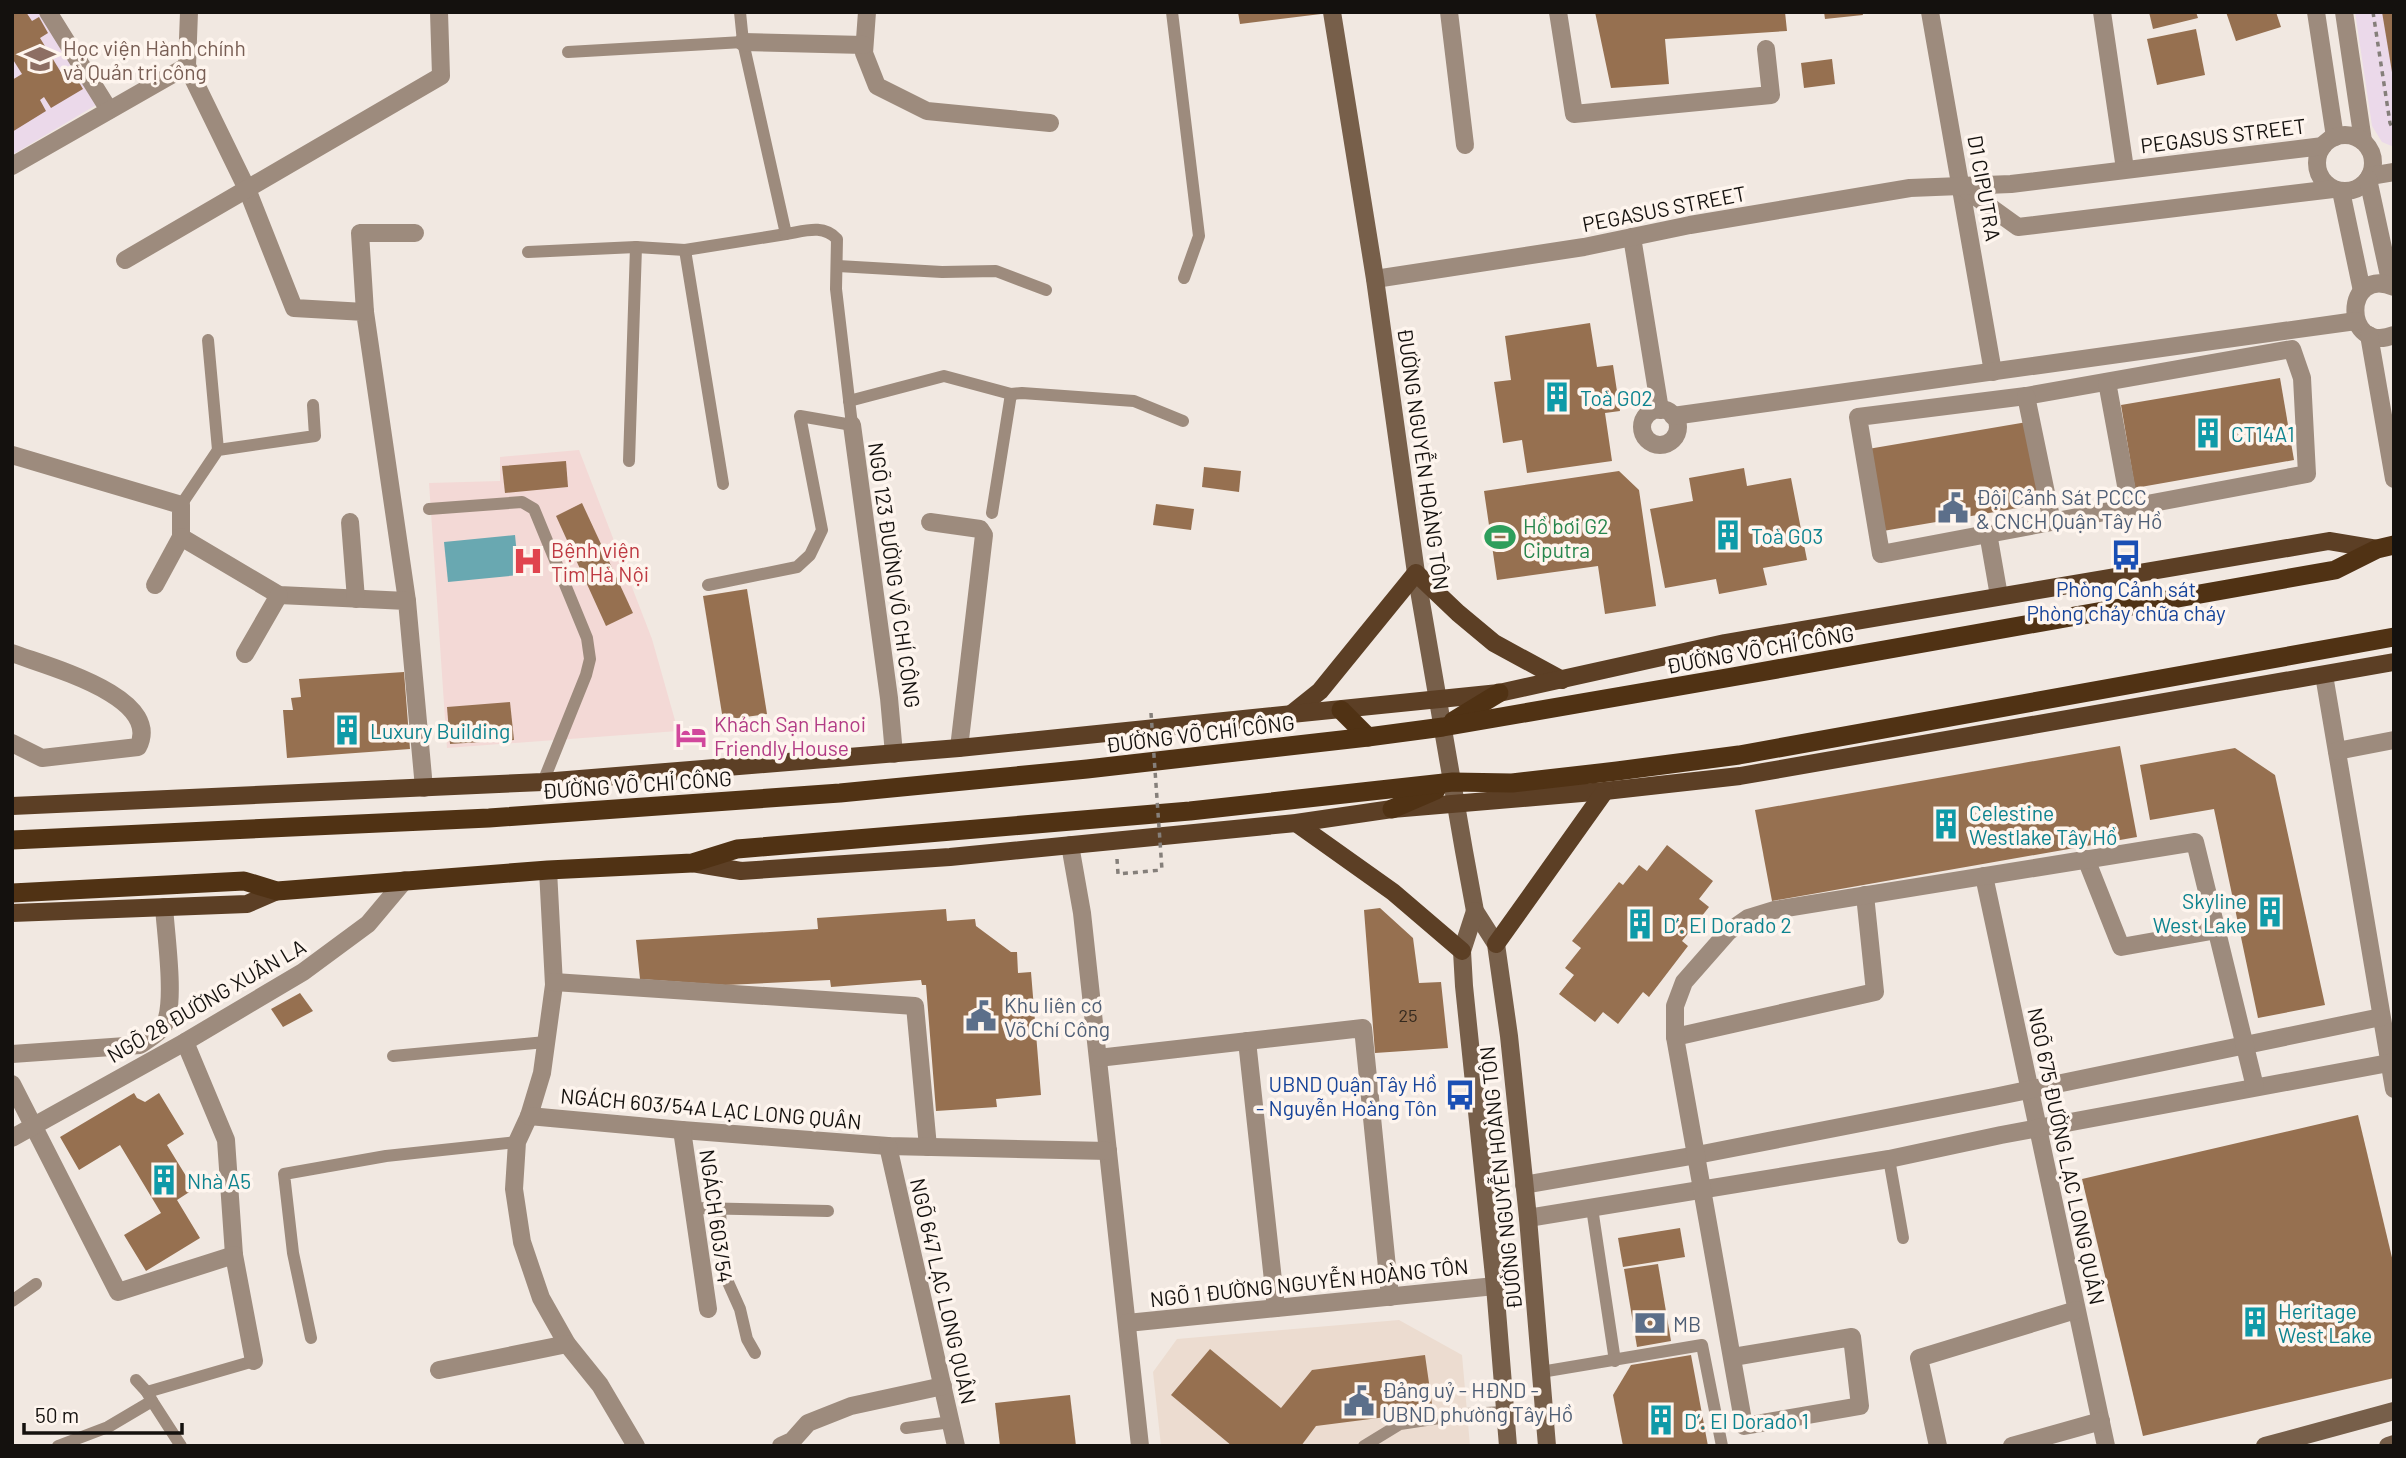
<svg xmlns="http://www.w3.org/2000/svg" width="2406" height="1458" font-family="Barlow,sans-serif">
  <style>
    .built { fill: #ecdcd0 }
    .education { fill: #ebd9ea }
    .medical { fill: #f3d9d6 }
    .water { fill: #69a8b1 }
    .building { fill: #967050 }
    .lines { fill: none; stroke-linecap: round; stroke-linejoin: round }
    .path { stroke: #857f7a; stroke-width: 3.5; stroke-dasharray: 5 5; stroke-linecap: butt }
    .service { stroke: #9d8b7d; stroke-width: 12 }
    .minor { stroke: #9d8b7d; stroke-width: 18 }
    .secondary { stroke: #775f4a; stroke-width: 18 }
    .primary { stroke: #5c3f25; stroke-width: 18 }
    .trunk { stroke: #503214; stroke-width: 19 }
    .path-bridge { stroke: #857f7a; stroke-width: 3.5; stroke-dasharray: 5 5; stroke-linecap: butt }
    .labels { text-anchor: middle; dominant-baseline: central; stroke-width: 7; stroke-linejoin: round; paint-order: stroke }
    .number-label { font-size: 18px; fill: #34291e }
    .education-label { font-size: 21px; fill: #785e54; stroke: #fef5ee; text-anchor: start }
    .street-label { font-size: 21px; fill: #14110e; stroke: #fef5ee }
    .culture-label { font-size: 21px; fill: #0d838f; stroke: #fef5ee; text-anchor: start }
    .service-label { font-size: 21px; fill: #4e5e75; stroke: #fef5ee; text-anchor: start }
    .leisure-label { font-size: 21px; fill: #27864d; stroke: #fef5ee; text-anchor: start }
    .health-label { font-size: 21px; fill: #be3a42; stroke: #fef5ee; text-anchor: start }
    .transit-label { font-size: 21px; fill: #164399; stroke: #fef5ee }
    .hotel-label { font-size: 21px; fill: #b23c85; stroke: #fef5ee; text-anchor: start }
  </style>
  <rect width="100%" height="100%" fill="#f1e8e1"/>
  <!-- built -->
  <path class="built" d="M1399 1320 1462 1355 1470 1446H1161L1153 1372 1177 1339Z"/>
  <!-- education -->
  <g class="education">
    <path d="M12 12H41L96 105 12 155Z"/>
    <path d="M2355 12H2394V147L2382 142 2372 126Z"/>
  </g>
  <!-- medical -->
  <path class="medical" d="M579 450 652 639 678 731 447 748 429 483 500 481V457Z"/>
  <!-- water -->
  <path class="water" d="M515 535 519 575 448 582 444 542Z"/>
  <!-- building -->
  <g class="building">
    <path d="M12 12H26L32 21 39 17 48 33 40 38 62 74 71 69 83 89 51 108 44 97 40 100 46 111 12 132V80L22 74 12 58Z"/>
    <path d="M1238 12H1320L1321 14 1240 24Z"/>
    <path d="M1595 12H1785L1787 31 1665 39 1669 84 1611 88Z"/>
    <path d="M1824 12H1862L1863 15 1825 19Z"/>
    <path d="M2149 12H2196L2198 18 2153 29Z"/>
    <path d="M2226 12H2276L2281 27 2236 41Z"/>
    <path d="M2382 12H2394V72H2392Z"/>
    <path d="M2196 29 2205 75 2157 85 2147 39Z"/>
    <path d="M1832 59 1835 84 1804 88 1801 63Z"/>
    <path d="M1590 323 1597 367 1613 365 1620 411 1605 413 1612 461 1527 473 1522 440 1503 443 1494 382 1511 380 1505 336Z"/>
    <path d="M2280 378 2294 460 2135 488 2121 405Z"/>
    <path d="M2027 422 2042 504 1883 531 1868 449Z"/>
    <path d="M566 461 568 487 505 493 502 466Z"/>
    <path d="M1204 467 1241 471 1239 492 1202 487Z"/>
    <path d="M1744 468 1747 486 1791 478 1807 560 1763 568 1767 585 1719 594 1716 579 1665 588 1650 509 1693 501 1689 478Z"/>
    <path d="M1619 471 1639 490 1656 606 1605 614 1598 566 1497 580 1484 491Z"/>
    <path d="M582 503 633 613 606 626 556 516Z"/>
    <path d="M1156 504 1194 509 1191 530 1153 525Z"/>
    <path d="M747 589 767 714 723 720 703 596Z"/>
    <path d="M404 672 410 749 287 758 283 710H293L291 698 301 697 299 679Z"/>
    <path d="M510 702 514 740 450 744 447 707Z"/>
    <path d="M2120 746 2137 837 1772 901 1755 810Z"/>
    <path d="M2235 748 2275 775 2325 1005 2258 1018 2214 809 2150 820 2140 765Z"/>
    <path d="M1667 845 1713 881 1699 899 1709 907 1682 941 1688 946 1649 997 1643 992 1618 1024 1603 1012 1595 1022 1559 994 1574 975 1565 968 1581 948 1572 941 1619 882 1623 885 1639 865 1647 871Z"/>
    <path d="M1380 908 1413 938 1419 983 1441 982 1448 1048 1375 1053 1364 910Z"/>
    <path d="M946 909 947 921 975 919 976 926 1011 952H1017L1018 973 1031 972 1041 1095 996 1099 997 1107 936 1111 926 985H922L921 980 831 987 830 980 725 985 640 979 636 940 818 929 817 918Z"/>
    <path d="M300 993 313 1011 283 1027 271 1009Z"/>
    <path d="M134 1093 137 1098 145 1102 159 1093 184 1134 167 1145 194 1189 177 1200 200 1238 146 1271 124 1235 161 1213 120 1145 79 1170 60 1137Z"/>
    <path d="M2358 1115 2394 1266V1378L2143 1436 2082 1179Z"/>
    <path d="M1680 1228 1685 1257 1623 1267 1618 1238Z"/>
    <path d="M1658 1264 1671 1341 1637 1347 1624 1269Z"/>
    <path d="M1210 1349 1281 1408 1312 1370 1425 1355 1433 1411 1316 1426 1301 1446H1232L1171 1395Z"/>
    <path d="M1691 1355 1708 1446H1623L1613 1395 1631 1365Z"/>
    <path d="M1070 1395 1076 1446H1000L995 1403Z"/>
  </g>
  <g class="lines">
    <!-- path -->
    <g class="path">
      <path d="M2373 12 2390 123 2394 131"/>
      <path d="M1117 859 1118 874 1162 870"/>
    </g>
    <!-- service -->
    <g class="service">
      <path d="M1172 12 1199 236 1184 278"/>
      <path d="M568 52 743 42"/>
      <path d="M685 250 723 484"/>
      <path d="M528 252 636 247 685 250 786 234"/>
      <path d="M838 266 942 272 996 271 1046 290"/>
      <path d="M208 340 218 450"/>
      <path d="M849 401 944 376 1011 394 1022 393 1134 401 1183 421"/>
      <path d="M629 461 636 247"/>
      <path d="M181 505 218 450 315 436 313 405"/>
      <path d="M429 509 522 502 534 509 587 638 590 659 586 675 543 782"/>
      <path d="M992 513 1011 394"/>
      <path d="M708 585 797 567 810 555 822 530 800 416 852 425 836 289 837 239C823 224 805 231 786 234L743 42 740 12"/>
      <path d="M393 1056 546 1042"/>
      <path d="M1889 1159 1903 1238"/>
      <path d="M693 1208 828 1211"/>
      <path d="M1592 1208 1615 1361"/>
      <path d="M720 1209 723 1271 740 1309 747 1339 755 1353"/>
      <path d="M12 1301 36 1284"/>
      <path d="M311 1338 293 1253 284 1174 386 1156 517 1142"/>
      <path d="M1541 1372 1702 1345 1722 1446"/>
      <path d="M136 1380 147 1392"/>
      <path d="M152 1401 181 1446"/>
      <path d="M906 1428 951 1422"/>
      <path d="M58 1446 108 1427 152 1401 147 1392 254 1361"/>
      <path d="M1364 1446 1400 1424 1466 1414 1504 1412"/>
    </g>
    <!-- minor -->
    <g class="minor">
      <path d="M48 12 109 110"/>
      <path d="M189 12 187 66 247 189 294 308 365 312 407 601"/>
      <path d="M867 12 864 53 877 86 927 111 1050 123"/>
      <path d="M1449 12 1465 145"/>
      <path d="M1558 12 1574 114 1771 95 1766 49"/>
      <path d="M1930 12 1993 372"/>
      <path d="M2102 12 2125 169"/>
      <path d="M2316 12 2335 137"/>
      <path d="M2344 12 2363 141"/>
      <path d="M743 42 864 45"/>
      <circle cx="2345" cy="163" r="28"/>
      <path d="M12 166 187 66"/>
      <path d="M2370 176 2394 172"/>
      <path d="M2368 179 2391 285"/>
      <path d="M1961 186 2018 227 2333 189"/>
      <path d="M2341 191 2362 291"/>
      <path d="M1632 237 1660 410"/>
      <path d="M125 260 441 76 439 12"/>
      <path d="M1375 279 1584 247 1690 225 1910 188 2011 184 2323 146"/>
      <path d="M2394 287C2343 265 2342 355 2394 335"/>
      <path d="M365 312 360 233H415"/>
      <path d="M2369 335 2394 479"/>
      <path d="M2292 349 2302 378 2307 474 1881 554 1858 417 2026 396Z"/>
      <path d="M2107 382 2130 507"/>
      <path d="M2026 396 2052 522"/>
      <circle cx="1660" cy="427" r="18"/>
      <path d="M1673 416 2356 321"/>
      <path d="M852 425 889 698 894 754"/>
      <path d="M12 455 181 505V537L279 595 407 601 424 788"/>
      <path d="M350 522 356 599"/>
      <path d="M930 522 980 529 984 535 959 748"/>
      <path d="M1988 533 1999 596"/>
      <path d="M155 585 181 537"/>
      <path d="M12 653C45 666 164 696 138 747L42 758 12 743"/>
      <path d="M245 654 279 595"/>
      <path d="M2324 675 2394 1089"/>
      <path d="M2337 751 2394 740"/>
      <path d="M1070 845 1082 913 1140 1446"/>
      <path d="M2086 859 2121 947 2217 930"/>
      <path d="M548 870 554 985 542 1073 529 1116 517 1142 514 1189 522 1242 541 1298 567 1344 600 1385 636 1446"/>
      <path d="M1984 876 2106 1446"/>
      <path d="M554 982 915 1006 928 1147"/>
      <path d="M1675 1037 1875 992 1865 895"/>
      <path d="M1247 1041 1276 1308"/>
      <path d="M185 1042 226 1140 234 1255"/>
      <path d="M12 1054 140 1045C150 1038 164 1031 167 1018 174 993 166 935 164 907"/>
      <path d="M1098 1058 1363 1028 1390 1297"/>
      <path d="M12 1084 118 1292 234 1255 254 1361"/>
      <path d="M529 1116 682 1130 888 1146 1108 1151"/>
      <path d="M682 1130 708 1309"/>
      <path d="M12 1138 185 1042 303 972 368 924 405 880"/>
      <path d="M888 1146 956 1446"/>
      <path d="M1524 1185 1697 1155 1994 1097 2381 1017"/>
      <path d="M1528 1218 1889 1159 2001 1135 2394 1062"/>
      <path d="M1127 1323 1495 1286"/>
      <path d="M1733 1357 1852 1337 1860 1406 1744 1426 1675 1037V1006L1684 982 1728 932 1748 918 1774 910 2195 842 2255 1087"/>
      <path d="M439 1370 567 1344"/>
      <path d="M781 1446 792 1441 808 1423 851 1406 943 1386"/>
      <path d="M1938 1446 1919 1358 2076 1310"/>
      <path d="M2012 1446 2101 1421"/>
    </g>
    <!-- secondary -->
    <g class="secondary">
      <path d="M1332 12 1375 279 1416 573 1464 851 1475 911 1496 944 1509 1036 1528 1218 1547 1446"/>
      <path d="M1475 911 1462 951 1464 986 1495 1286 1508 1446"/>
      <path d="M2265 1446 2394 1411"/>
      <path d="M2388 1446 2394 1444"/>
    </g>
    <!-- primary -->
    <g class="primary">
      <path d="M1290 715 1320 691 1416 573 1458 613 1494 643 1562 680"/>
      <path d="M12 806 543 782 959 748 1499 693 1725 643 2329 541 2377 549"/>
      <path d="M1296 823 1393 892 1462 951"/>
      <path d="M692 863 741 871 950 857 1296 823 1392 809 1605 791 1740 776 2394 662"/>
      <path d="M12 913 247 904 277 891"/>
      <path d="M1496 944 1605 791"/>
    </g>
    <!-- trunk -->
    <g class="trunk">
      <path d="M1341 710 1368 737"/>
      <path d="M1453 721 1499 693"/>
      <path d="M1392 809 1436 790"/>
      <path d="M12 840 489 818 840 793 1087 769 1368 737 1443 727 1732 677 2335 570 2377 549 2394 545"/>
      <path d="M12 893 244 881 277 891 548 870 692 863 737 849 1190 811 1453 782 1512 783 1617 771 1739 755 2394 637"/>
    </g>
    <!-- path-bridge -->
    <path class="path-bridge" d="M1151 713 1162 870"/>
  </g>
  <!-- icons -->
  <defs>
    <g id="university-bare" transform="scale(2.415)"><path d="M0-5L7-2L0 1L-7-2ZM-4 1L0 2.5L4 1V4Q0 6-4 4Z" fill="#8d6e63" stroke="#fef5ee" stroke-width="2.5" paint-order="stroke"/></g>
    <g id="building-bare" transform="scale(2.415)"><path d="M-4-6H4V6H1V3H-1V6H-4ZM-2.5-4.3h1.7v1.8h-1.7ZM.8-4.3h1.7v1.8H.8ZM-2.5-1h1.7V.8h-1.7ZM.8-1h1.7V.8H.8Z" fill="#0f9aa8" stroke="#fef5ee" stroke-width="2.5" paint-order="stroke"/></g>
    <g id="civic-bare" transform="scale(2.415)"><path d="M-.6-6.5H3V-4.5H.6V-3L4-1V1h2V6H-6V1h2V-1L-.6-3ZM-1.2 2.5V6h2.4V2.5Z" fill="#5c6f8a" stroke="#fef5ee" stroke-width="2.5" paint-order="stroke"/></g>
    <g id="stadium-bare" transform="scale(2.415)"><path d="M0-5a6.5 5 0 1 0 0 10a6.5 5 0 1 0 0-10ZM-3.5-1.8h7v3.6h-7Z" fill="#2e9e5b" stroke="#fef5ee" stroke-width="2.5" paint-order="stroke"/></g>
    <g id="bus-bare" transform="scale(2.415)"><path d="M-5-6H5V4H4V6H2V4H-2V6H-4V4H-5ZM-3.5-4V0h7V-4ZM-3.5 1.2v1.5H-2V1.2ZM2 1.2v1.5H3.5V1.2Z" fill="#1a4fb4" stroke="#fef5ee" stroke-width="2.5" paint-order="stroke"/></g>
    <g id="hospital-bare" transform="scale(2.415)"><path d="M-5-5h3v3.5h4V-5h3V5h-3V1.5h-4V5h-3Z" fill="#e0444e" stroke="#fef5ee" stroke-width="2.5" paint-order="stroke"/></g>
    <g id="hotel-bare" transform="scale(2.415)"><path d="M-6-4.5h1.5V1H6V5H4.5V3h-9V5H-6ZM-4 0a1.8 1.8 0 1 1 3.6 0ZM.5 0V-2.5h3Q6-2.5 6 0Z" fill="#d1479c" stroke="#fef5ee" stroke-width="2.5" paint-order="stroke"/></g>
    <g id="bank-bare" transform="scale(2.415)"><path d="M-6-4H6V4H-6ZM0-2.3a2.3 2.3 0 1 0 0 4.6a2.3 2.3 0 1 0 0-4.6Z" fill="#5c6f8a" stroke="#fef5ee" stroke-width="2.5" paint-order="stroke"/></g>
  </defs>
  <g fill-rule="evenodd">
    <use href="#university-bare" x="40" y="59"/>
    <use href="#building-bare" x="1557" y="397"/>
    <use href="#building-bare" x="2208" y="433"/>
    <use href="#civic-bare" x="1953" y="508"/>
    <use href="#building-bare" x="1728" y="535"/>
    <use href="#stadium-bare" x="1500" y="537"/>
    <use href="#bus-bare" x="2126" y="555"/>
    <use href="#hospital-bare" x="528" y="561"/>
    <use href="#building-bare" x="347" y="730"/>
    <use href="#hotel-bare" x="691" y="735"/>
    <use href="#building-bare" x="1946" y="824"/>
    <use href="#building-bare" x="2270" y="912"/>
    <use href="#building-bare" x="1640" y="924"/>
    <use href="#civic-bare" x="981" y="1016"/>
    <use href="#bus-bare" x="1460" y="1095"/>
    <use href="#building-bare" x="164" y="1180"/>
    <use href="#building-bare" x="2255" y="1322"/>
    <use href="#bank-bare" x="1650" y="1323"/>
    <use href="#civic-bare" x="1359" y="1401"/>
    <use href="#building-bare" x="1661" y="1420"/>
  </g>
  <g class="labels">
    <!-- number labels -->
    <g class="number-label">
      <text x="1408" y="1015">25</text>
    </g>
    <!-- education labels -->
    <g class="education-label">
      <text x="63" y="47">Học viện Hành chính<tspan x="63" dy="24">và Quản trị công</tspan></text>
    </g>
    <!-- street labels -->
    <g class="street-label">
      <text transform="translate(2223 135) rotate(-7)">PEGASUS STREET</text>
      <text transform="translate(1985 188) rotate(80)">D1 CIPUTRA</text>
      <text transform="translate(1664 208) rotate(-11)">PEGASUS STREET</text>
      <text transform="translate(1424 459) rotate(82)">ĐƯỜNG NGUYỄN HOÀNG TÔN</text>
      <text transform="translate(895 575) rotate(82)">NGÕ 123 ĐƯỜNG VÕ CHÍ CÔNG</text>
      <text transform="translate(1760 649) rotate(-10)">ĐƯỜNG VÕ CHÍ CÔNG</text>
      <text transform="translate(1200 733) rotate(-7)">ĐƯỜNG VÕ CHÍ CÔNG</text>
      <text transform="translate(637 784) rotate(-4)">ĐƯỜNG VÕ CHÍ CÔNG</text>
      <text transform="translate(206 1000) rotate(-30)">NGÕ 28 ĐƯỜNG XUÂN LA</text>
      <text transform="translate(711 1108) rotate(5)">NGÁCH 603/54A LẠC LONG QUÂN</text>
      <text transform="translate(2067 1156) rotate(78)">NGÕ 675 ĐƯỜNG LẠC LONG QUÂN</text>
      <text transform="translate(1500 1178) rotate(-96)">ĐƯỜNG NGUYỄN HOÀNG TÔN</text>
      <text transform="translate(717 1216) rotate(82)">NGÁCH 603/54</text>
      <text transform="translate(1309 1282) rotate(-6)">NGÕ 1 ĐƯỜNG NGUYỄN HOÀNG TÔN</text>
      <text transform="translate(944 1291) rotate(77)">NGÕ 647 LẠC LONG QUÂN</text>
    </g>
    <!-- culture labels -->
    <g class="culture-label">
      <text x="1580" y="397">Toà G02</text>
      <text x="2231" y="433">CT14A1</text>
      <text x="1751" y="535">Toà G03</text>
      <text x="370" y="730">Luxury Building</text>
      <text x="1969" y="812">Celestine<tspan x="1969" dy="24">Westlake Tây Hồ</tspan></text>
      <text x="2247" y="900" text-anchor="end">Skyline<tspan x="2247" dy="24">West Lake</tspan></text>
      <text x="1663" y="924">D’. El Dorado 2</text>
      <text x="187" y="1180">Nhà A5</text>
      <text x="2278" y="1310">Heritage<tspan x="2278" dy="24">West Lake</tspan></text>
      <text x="1684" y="1420">D’. El Dorado 1</text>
    </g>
    <!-- service labels -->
    <g class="service-label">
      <text x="1976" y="496">Đội Cảnh Sát PCCC<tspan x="1976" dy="24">&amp; CNCH Quận Tây Hồ</tspan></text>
      <text x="1004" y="1004">Khu liên cơ<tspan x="1004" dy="24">Võ Chí Công</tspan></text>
      <text x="1673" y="1323">MB</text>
      <text x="1382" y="1389">Đảng uỷ - HĐND -<tspan x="1382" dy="24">UBND phường Tây Hồ</tspan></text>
    </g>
    <!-- leisure labels -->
    <g class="leisure-label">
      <text x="1523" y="525">Hồ bơi G2<tspan x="1523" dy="24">Ciputra</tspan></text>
    </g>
    <!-- health labels -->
    <g class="health-label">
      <text x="551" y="549">Bệnh viện<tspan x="551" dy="24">Tim Hà Nội</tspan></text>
    </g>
    <!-- transit labels -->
    <g class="transit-label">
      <text x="2126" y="588">Phòng Cảnh sát<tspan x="2126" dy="24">Phòng cháy chữa cháy</tspan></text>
      <text x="1437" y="1083" text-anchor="end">UBND Quận Tây Hồ<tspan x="1437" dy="24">- Nguyễn Hoàng Tôn</tspan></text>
    </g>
    <!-- hotel labels -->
    <g class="hotel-label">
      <text x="714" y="723">Khách Sạn Hanoi<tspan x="714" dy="24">Friendly House</tspan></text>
    </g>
  </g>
  <!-- border -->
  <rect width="2406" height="1458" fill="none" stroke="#14110e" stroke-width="28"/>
  <!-- scale -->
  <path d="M24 1423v10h158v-10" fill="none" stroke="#14110e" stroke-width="3.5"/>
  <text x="35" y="1423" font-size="21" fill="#14110e" stroke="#fef5ee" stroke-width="5" paint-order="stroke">50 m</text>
</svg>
